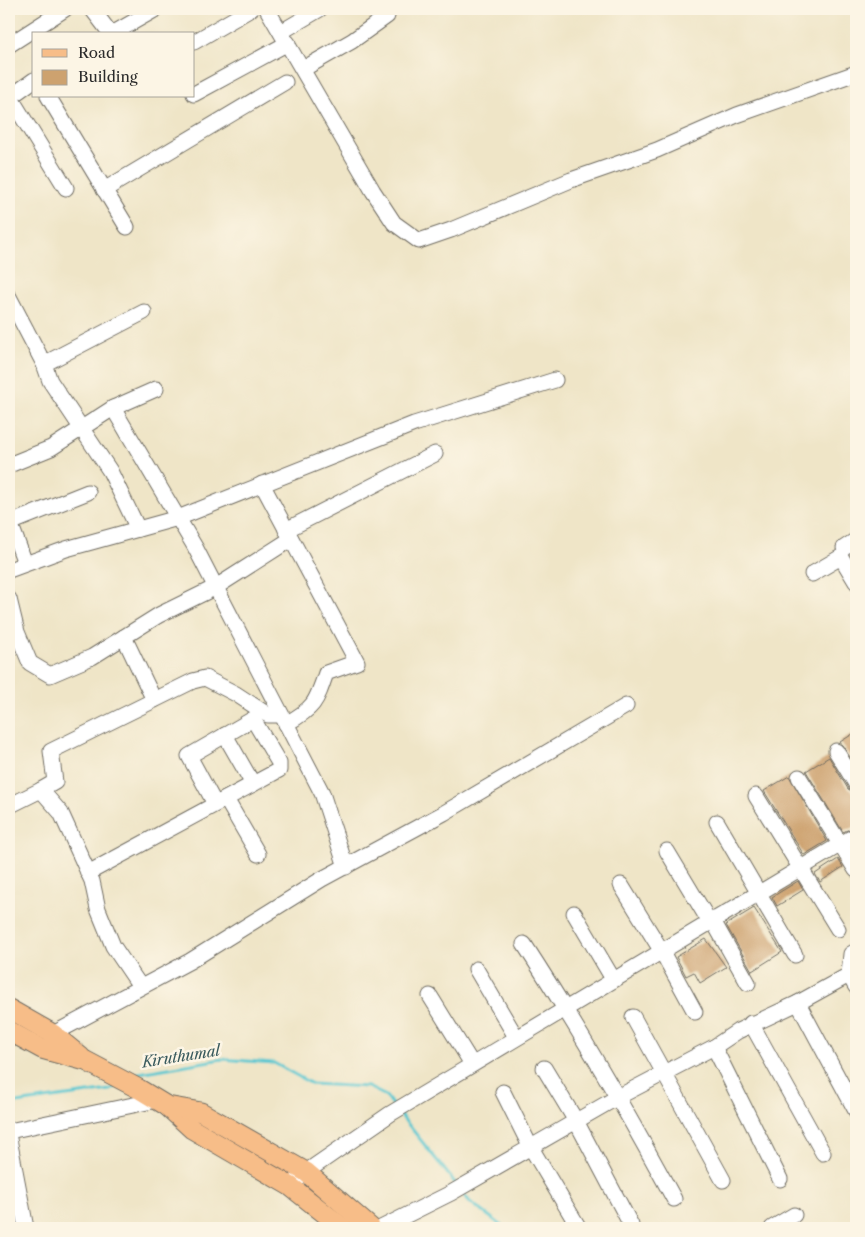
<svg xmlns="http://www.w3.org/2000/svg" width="865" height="1237" font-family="'Libre Caslon Text',serif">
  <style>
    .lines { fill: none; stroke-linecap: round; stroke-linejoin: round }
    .stream { stroke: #5bc8d1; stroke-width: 3 }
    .building { fill: #cda26f }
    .minor-casing { stroke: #706c62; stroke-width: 17 }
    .major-casing { stroke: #706c62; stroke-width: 21 }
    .minor { stroke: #fff; stroke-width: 15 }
    .major { stroke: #f7bd88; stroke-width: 19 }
    .labels { text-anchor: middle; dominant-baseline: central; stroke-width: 5; stroke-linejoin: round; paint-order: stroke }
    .water-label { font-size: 15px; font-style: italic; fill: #395a5d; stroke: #fcf5e5 }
  </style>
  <rect width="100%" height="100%" fill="#fcf5e5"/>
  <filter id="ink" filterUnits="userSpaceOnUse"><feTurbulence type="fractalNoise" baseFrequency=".02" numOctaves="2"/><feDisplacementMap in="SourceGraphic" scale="10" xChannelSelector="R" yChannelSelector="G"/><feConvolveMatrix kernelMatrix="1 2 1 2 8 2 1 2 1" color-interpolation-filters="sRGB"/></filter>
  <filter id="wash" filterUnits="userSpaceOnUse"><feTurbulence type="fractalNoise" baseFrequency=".0096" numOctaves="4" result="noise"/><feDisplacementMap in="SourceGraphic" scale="20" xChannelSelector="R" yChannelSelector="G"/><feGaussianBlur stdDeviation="1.12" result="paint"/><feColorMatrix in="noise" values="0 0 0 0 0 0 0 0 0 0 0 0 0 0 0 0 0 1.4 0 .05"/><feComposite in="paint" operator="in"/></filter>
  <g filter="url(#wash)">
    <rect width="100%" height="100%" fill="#efe5c7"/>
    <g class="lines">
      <!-- stream -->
      <g class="stream">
        <path d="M132 1077 139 1073 222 1059 274 1063 312 1084 368 1087 386 1096 393 1106"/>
        <path d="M9 1104 110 1090 118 1085"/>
        <path d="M399 1113 456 1184"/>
        <path d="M461 1191 470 1202 505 1228"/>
      </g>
    </g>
    <g id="blocks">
      <!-- building -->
      <g class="building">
        <path d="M856 732V766L840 742Z"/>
        <path d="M829 757 848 789 856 793V826L843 832 806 771Z"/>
        <path d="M789 776 827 841 804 855 764 791Z"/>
        <path d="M838 859 843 867 820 882 815 874Z"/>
        <path d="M798 881 803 890 777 906 772 897Z"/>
        <path d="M754 908 782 952 752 971 726 925Z"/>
        <path d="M706 939 726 967 700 983 694 972 686 976 676 957Z"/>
      </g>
    </g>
  </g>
  <g filter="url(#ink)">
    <use href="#blocks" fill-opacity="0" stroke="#706c62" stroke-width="1"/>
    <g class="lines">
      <!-- minor casing -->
      <g class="minor-casing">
        <g id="minor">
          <path d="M92 9 111 34"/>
          <path d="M267 9 373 191 394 223 419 241 451 230 571 180 657 150 737 115 856 73"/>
          <path d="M281 32 320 9"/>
          <path d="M112 34 156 9"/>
          <path d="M194 42 251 9"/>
          <path d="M9 45 65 9"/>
          <path d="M303 69 352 41 387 16"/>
          <path d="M194 94 288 43"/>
          <path d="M9 95 66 188"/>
          <path d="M48 96 127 227"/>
          <path d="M9 98 34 80"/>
          <path d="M104 190 285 82"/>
          <path d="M9 297 44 364 50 381 110 471 138 529"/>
          <path d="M44 364 144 312"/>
          <path d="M113 408 195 547 322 793 346 867"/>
          <path d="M9 465 51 448 113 408 156 389"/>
          <path d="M262 484 357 662 326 673C316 703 314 708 286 724"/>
          <path d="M9 520 25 563"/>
          <path d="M10 523 88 492"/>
          <path d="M286 530 435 454"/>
          <path d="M844 548 856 540"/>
          <path d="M9 570 66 549 178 518 414 424 555 380"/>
          <path d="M812 574 841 557 856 582"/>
          <path d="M9 599 17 632 30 663 50 675 92 657 159 615 216 587 291 539"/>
          <path d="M124 637 154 700"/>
          <path d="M225 735 253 784"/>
          <path d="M836 751 856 784"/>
          <path d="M799 777 856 870"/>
          <path d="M41 790 55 782 51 751 193 681 205 678 236 694 268 715H281"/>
          <path d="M756 796 838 929"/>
          <path d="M226 799 258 854"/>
          <path d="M9 806 41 790 61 813 92 881 98 909 113 946 140 986"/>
          <path d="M717 822 795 955"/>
          <path d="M667 851 709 921"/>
          <path d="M88 873 279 770V763L253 719 189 756 215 804"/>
          <path d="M621 885 661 950 695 1012"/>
          <path d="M574 913 613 979"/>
          <path d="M712 919 748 983"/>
          <path d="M524 944C578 1027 627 1112 674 1199"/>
          <path d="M856 951 851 954 849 975 856 987"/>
          <path d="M476 969 516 1037"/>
          <path d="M430 996 472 1064"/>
          <path d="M798 1003 856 1111"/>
          <path d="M633 1017 723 1180"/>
          <path d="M751 1023 823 1153"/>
          <path d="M53 1034 190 961 322 879 444 813 626 706"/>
          <path d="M714 1047 780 1179"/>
          <path d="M544 1068 576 1121 631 1225"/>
          <path d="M503 1092 530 1146 579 1228"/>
          <path d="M9 1131 157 1100"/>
          <path d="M9 1139 26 1228"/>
          <path d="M290 1186 306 1172 390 1114 856 835"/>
          <path d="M381 1228 451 1193 618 1097 714 1047 738 1031 798 1003 856 971"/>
          <path d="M772 1228 794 1215"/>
        </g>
      </g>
      <!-- major casing -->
      <g class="major-casing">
        <g id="major">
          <path d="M9 1009 53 1034 81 1057"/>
          <path d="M9 1031 42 1049 86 1061 139 1089 167 1106 192 1129 290 1186 343 1228"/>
          <path d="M167 1106 201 1112 306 1172 371 1228"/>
        </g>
      </g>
      <!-- minor -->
      <use href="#minor" class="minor"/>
      <!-- major -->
      <use href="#major" class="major"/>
    </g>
  </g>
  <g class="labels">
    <!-- water labels -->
    <g class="water-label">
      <text transform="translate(181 1056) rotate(-9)">Kiruthumal</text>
    </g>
  </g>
  <!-- margin -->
  <rect width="865" height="1237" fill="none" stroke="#fcf5e5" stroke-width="30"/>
  <!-- legend -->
  <rect x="32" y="32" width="162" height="65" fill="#fcf5e5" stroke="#a8a49b"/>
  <rect x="42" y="49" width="25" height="8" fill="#f7bd88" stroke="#a8a49b"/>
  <text x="78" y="58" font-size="15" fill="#2b2b2b">Road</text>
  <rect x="42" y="70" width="25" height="15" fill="#cda26f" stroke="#a8a49b"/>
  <text x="78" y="82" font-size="15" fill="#2b2b2b">Building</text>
</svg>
